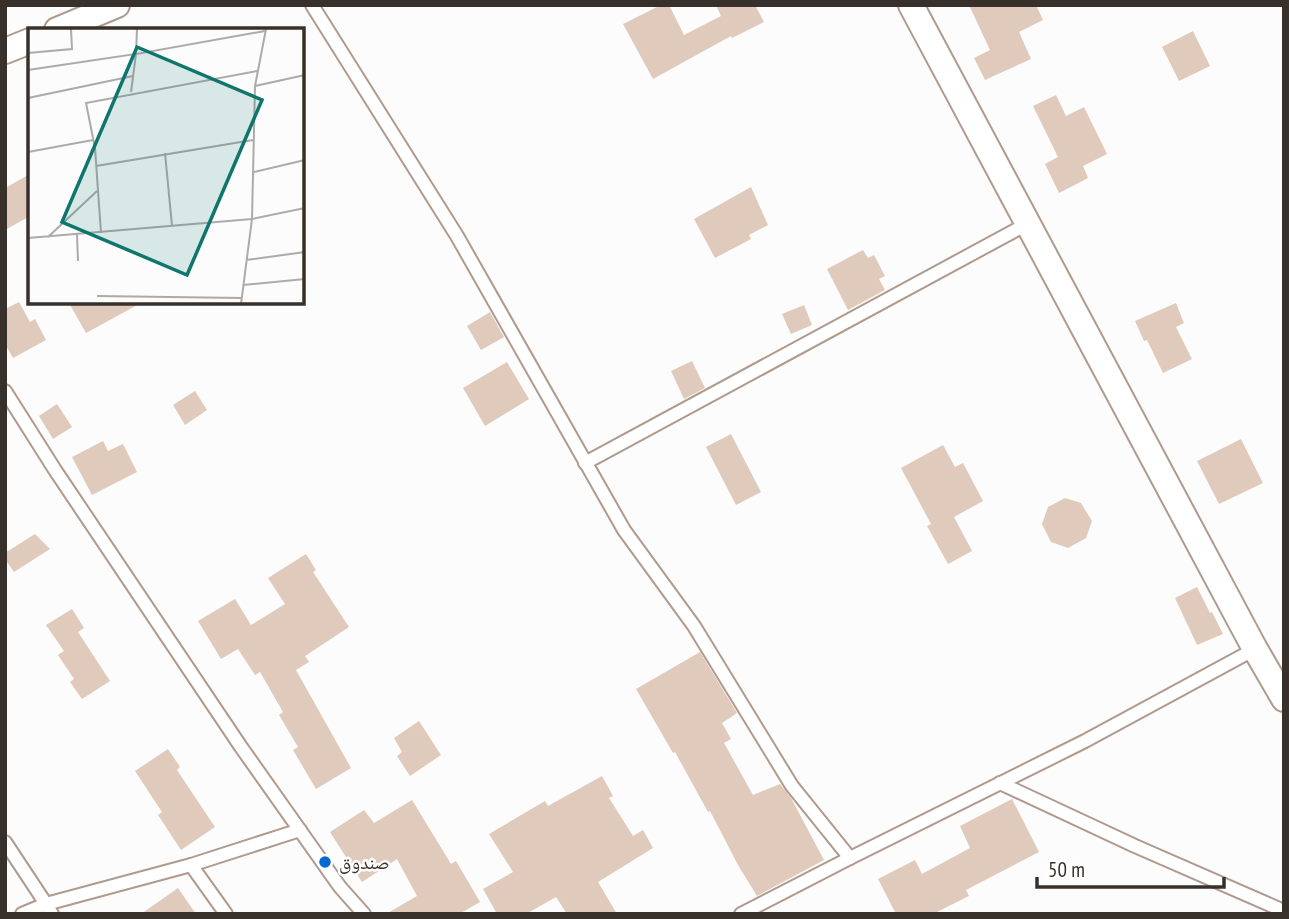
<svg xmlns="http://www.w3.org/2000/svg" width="1289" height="919" font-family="'PT Sans Narrow','Noto Naskh Arabic',sans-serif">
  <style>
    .building { fill: #dfcabb }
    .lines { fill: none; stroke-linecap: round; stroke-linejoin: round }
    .service-casing { stroke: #af9a8c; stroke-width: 16 }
    .minor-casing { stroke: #af9a8c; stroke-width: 28 }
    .service { stroke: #fff; stroke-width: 12 }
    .minor { stroke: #fff; stroke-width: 24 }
    .poi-dot { fill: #046ad2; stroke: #fff; stroke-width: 2.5 }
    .labels { text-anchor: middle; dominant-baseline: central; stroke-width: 5; stroke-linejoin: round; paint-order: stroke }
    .poi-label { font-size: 19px; fill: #38302a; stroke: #fff; text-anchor: start }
    .inset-road { fill: none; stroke: #aeaaa8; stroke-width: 2 }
    .view { fill: #0f766e; fill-opacity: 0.15; stroke: #0f766e; stroke-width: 3.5 }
    .inset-edge { fill: none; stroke: #38302a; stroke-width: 3.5 }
  </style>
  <rect width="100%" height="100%" fill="#fcfcfc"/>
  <!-- building -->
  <g class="building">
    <path d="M661 5H669L684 35 721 16 716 5H755L764 22 732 38 731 36 653 79 623 24Z"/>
    <path d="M969 5H1036L1043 20 1019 32 1031 59 985 80 974 58 990 50Z"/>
    <path d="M1193 31 1210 66 1179 81 1162 47Z"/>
    <path d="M1056 95 1066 116 1084 107 1107 154 1083 166 1088 178 1059 193 1045 164 1058 157 1033 106Z"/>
    <path d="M30 174V216L5 230V188Z"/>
    <path d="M751 187 768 225 749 235 751 239 715 258 694 219Z"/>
    <path d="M863 250 868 258 874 255 885 276 879 279 885 290 848 310 827 269Z"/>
    <path d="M19 302 30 322 35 319 46 340 13 358 5 344V309Z"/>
    <path d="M69 303H141L86 333Z"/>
    <path d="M1176 303 1184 323 1176 327 1192 359 1163 373 1147 340 1144 341 1135 321Z"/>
    <path d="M804 305 812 325 791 334 782 314Z"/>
    <path d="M490 312 504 337 481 350 467 326Z"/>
    <path d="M692 361 705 388 684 399 671 371Z"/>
    <path d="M507 362 529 399 485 426 463 388Z"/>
    <path d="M195 391 207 410 185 425 173 405Z"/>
    <path d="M57 404 72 427 53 439 39 416Z"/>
    <path d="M731 434 761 492 736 505 706 447Z"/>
    <path d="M1241 439 1263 483 1219 504 1197 461Z"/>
    <path d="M103 441 108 451 123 444 137 472 92 495 72 457Z"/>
    <path d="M943 445 955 467 963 463 983 501 954 517 972 551 948 564 927 526 931 524 901 468Z"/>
    <path d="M1065 498 1081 503 1092 521 1086 538 1068 548 1051 542 1042 524 1048 507Z"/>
    <path d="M35 534 50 549 14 572 5 559V553Z"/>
    <path d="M306 554 316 570 313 572 349 627 305 656 309 662 296 670 351 768 316 789 293 750 298 747 279 715 283 712 260 672 255 675 238 649 221 659 198 621 235 599 251 625 285 604 268 578Z"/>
    <path d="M1197 587 1210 613 1212 612 1223 634 1197 645 1175 598Z"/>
    <path d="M72 609 84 628 78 632 110 681 82 699 70 682 74 679 58 655 64 651 46 625Z"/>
    <path d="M700 652 737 713 722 723 731 739 724 743 753 795 780 784 791 798 824 860 757 896 738 865 710 811 708 812 675 752 673 753 636 689Z"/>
    <path d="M419 721 441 755 410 776 397 756 402 752 394 738Z"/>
    <path d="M168 749 180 767 177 770 215 827 181 850 158 815 162 812 135 771Z"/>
    <path d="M602 776 613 796 609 798 633 836 643 830 653 848 598 882 617 914H567L556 897 526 914H497L483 889 513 872 489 834 545 801 548 806Z"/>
    <path d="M1012 799 1039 852 966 890 969 896 933 914H896L878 879 915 860 922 874 970 848 960 826Z"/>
    <path d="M412 800 451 864 456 861 480 902 459 914H386L417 896 397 859 362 882 330 832 364 810 374 823Z"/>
    <path d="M178 888 196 914H141Z"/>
  </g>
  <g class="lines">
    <!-- service casing -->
    <g class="service-casing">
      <g id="service">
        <path d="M312 5 457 236 624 530 694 626 792 786 850 858"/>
        <path d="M5 391 55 470 241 747 340 887 364 914"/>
        <path d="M585 463 1027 224"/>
        <path d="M1000 783 1135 846 1284 911"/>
        <path d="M5 842 46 904 191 865 300 830"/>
        <path d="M191 865 226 914"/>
        <path d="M22 914 46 904 52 914"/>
        <path d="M741 914 850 858 1085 741 1255 649"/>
      </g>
    </g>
    <!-- minor casing -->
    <g class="minor-casing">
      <g id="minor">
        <path d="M911 5 1255 649 1284 699"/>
        <path d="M57 30 117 5"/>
        <path d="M5 51 30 41"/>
      </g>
    </g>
    <!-- service -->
    <use href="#service" class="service"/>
    <!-- minor -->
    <use href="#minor" class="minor"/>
  </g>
  <!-- markers -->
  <circle class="poi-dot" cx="325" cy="862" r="7"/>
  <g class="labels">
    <!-- poi labels -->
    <g class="poi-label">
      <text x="339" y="862">صندوق</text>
    </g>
  </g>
  <!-- overview -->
  <g transform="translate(28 28)">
    <rect width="276" height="276" fill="#fcfcfc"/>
    <path class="inset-road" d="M0 25 44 21 43 1M0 42 108 26 109 1M227 58 277 47M103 64 108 26 237 3M0 70 105 48M0 124 65 112M137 125 144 198M68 138 225 112M226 144 277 132M73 205 67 120 58 75 229 43M49 207 50 233M20 209 69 163M0 210 224 191 277 180M218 232 277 224M215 257 277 251M69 268 214 270M213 276 224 191 227 58 238 1"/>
    <path class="view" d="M109 19 234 72 159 247 34 194Z"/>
    <rect width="276" height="276" class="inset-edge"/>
  </g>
  <!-- border -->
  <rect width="1289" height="919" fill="none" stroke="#38302a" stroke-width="14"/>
  <!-- scale -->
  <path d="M1037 877v10h187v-10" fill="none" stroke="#38302a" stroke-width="3.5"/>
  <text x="1048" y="877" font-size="21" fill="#38302a" stroke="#ffffff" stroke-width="5" paint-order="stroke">50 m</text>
</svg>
